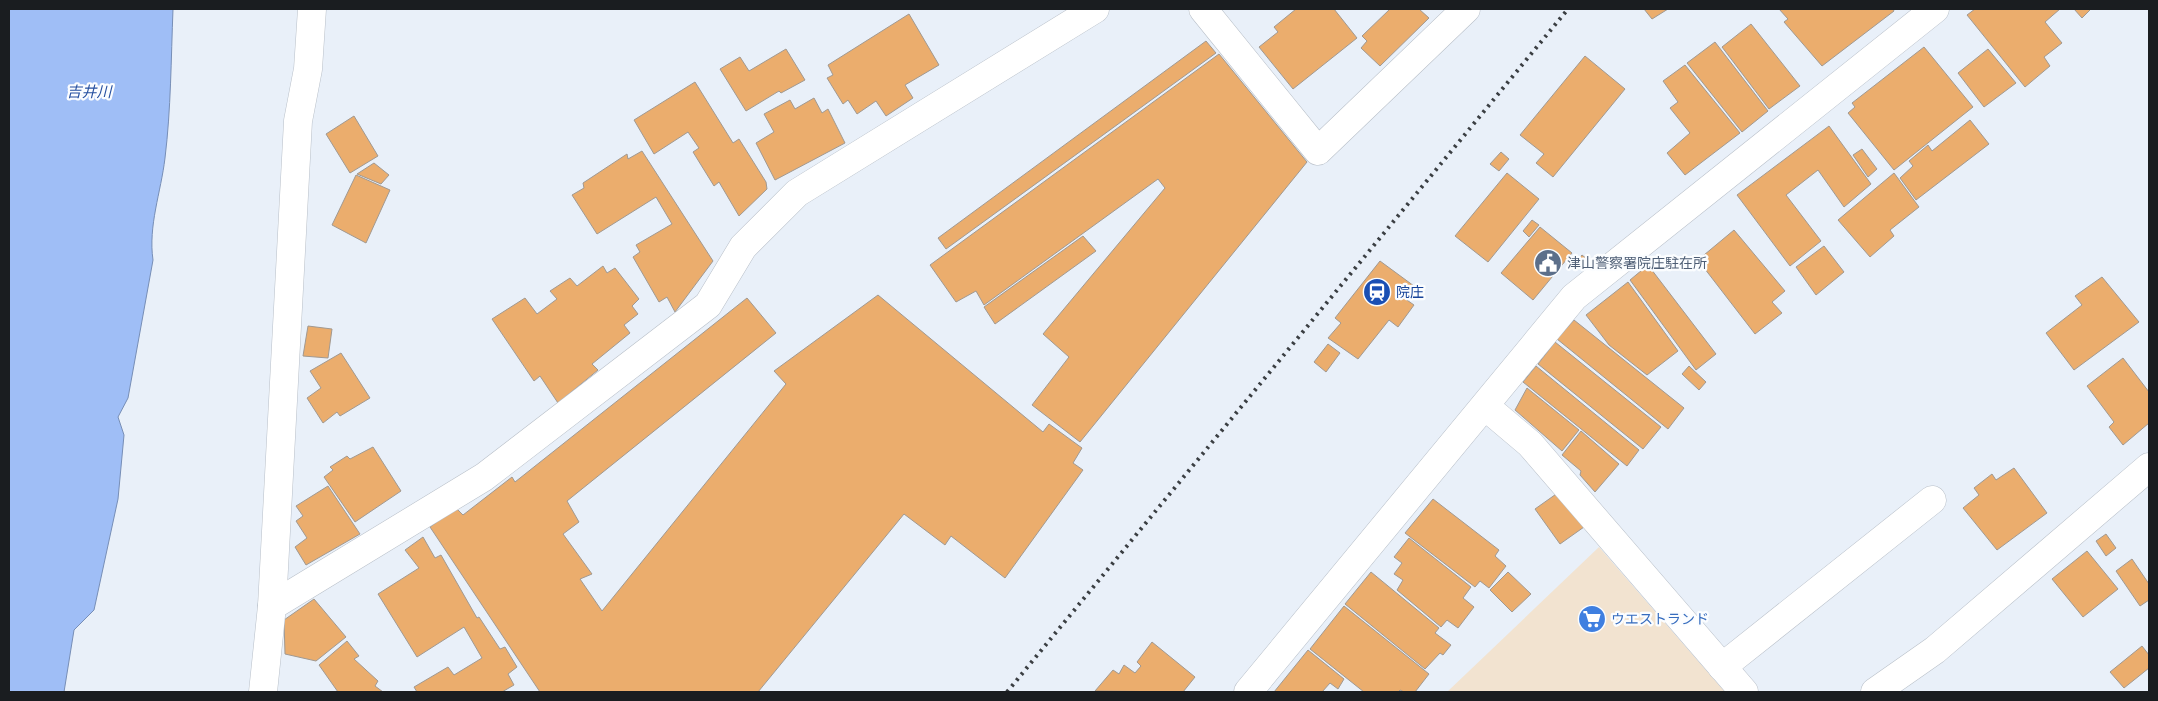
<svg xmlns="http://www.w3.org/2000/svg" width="2158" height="701" font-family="'IBM Plex Serif','Noto Sans JP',serif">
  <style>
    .commercial { fill: #f2e3d0 }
    .water { fill: #9fbef6; stroke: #778eb6 }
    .building { fill: #ebad6d; stroke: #a19991 }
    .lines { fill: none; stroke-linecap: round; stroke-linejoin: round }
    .minor-casing { stroke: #b8bfc8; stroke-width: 29 }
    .tertiary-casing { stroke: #b8bfc8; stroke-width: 29 }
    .minor { stroke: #fff; stroke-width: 28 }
    .tertiary { stroke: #fff; stroke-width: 28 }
    .rail { stroke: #3a3e42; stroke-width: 4; stroke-dasharray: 2.5 5; stroke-linecap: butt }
    .labels { text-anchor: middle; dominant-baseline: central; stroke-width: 4.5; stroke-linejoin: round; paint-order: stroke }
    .service-label { font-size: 14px; fill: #4e5e75; stroke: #fbfdff; text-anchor: start }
    .transit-label { font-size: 14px; fill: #164399; stroke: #fbfdff; text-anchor: start }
    .shop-label { font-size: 14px; fill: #366cbe; stroke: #fbfdff; text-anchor: start }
    .water-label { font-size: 15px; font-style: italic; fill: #2751a1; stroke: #fbfdff }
  </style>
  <rect width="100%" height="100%" fill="#e9f0f9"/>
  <!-- commercial -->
  <path class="commercial" d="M1599 547 1725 692H1447Z"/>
  <!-- water -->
  <path class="water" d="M9 9H173C171 59 171 109 165 158 161 192 148 226 153 260L128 398 118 417 124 435 118 499 94 610 74 630 64 692H9Z"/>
  <!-- building -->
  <g class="building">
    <path d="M1296 9H1334L1357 38 1293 89 1259 47 1278 32 1274 27Z"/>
    <path d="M1390 9H1419L1429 18 1380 66 1361 48 1367 41 1362 36Z"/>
    <path d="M1644 9H1668L1652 19Z"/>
    <path d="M1779 9H1893L1894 11 1822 66 1784 22 1788 19Z"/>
    <path d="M1975 9H2060L2045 22 2062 43 2044 57 2050 66 2025 87 1967 15Z"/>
    <path d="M2074 9H2091L2082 18Z"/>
    <path d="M909 14 939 65 905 85 913 98 886 116 876 101 857 114 848 100 843 104 827 78 833 75 828 65Z"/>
    <path d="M1751 24 1800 86 1769 109 1722 47Z"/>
    <path d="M1206 41 1216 53 946 249 938 238Z"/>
    <path d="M1715 42 1768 111 1742 132 1687 63Z"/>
    <path d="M1924 47 1973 107 1894 170 1848 113 1855 107 1852 103Z"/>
    <path d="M786 49 805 80 781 93 779 91 746 111 720 69 740 57 749 71Z"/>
    <path d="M1988 49 2016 83 1984 107 1958 73Z"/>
    <path d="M1219 54 1307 162 1080 442 1032 405 1069 357 1043 334 1165 188 1158 179 984 305 976 291 956 302 930 265Z"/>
    <path d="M1585 56 1625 89 1553 177 1536 163 1544 154 1520 135Z"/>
    <path d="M1685 65 1740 133 1685 175 1667 153 1690 133 1670 108 1678 102 1663 81Z"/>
    <path d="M695 82 733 143 739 139 766 182 767 189 739 216 719 182 714 186 693 152 699 148 688 132 654 154 634 120Z"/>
    <path d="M814 98 822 113 828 109 845 143 775 180 756 143 774 132 764 114 790 100 795 109Z"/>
    <path d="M354 116 378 156 350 173 326 134Z"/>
    <path d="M1970 120 1989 144 1916 200 1900 178 1913 166 1909 161 1928 145 1932 151Z"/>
    <path d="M1829 126 1871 184 1844 207 1818 170 1786 195 1821 241 1790 266 1737 195Z"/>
    <path d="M1862 149 1877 169 1868 177 1853 155Z"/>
    <path d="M642 151 713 261 675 312 667 297 659 302 633 257 640 252 636 245 672 224 656 197 597 234 572 195 584 188 583 183 627 154 628 159Z"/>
    <path d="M1501 152 1509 159 1499 171 1490 164Z"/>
    <path d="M374 163 389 175 381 184 357 174Z"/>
    <path d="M1507 173 1539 199 1488 262 1455 236Z"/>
    <path d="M1894 173 1919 207 1890 230 1894 236 1870 257 1838 220Z"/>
    <path d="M356 175 390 190 366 243 332 225Z"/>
    <path d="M1532 220 1539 225 1529 237 1523 231Z"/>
    <path d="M1540 227 1572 253 1533 300 1501 273Z"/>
    <path d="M1734 230 1785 291 1772 302 1782 313 1755 334 1698 260Z"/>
    <path d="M1083 236 1096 251 995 324 984 307Z"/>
    <path d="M1824 246 1844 272 1816 295 1796 267Z"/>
    <path d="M1582 255 1587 259 1577 270 1572 266Z"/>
    <path d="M1380 261 1414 286 1404 298 1414 305 1398 327 1389 320 1358 359 1328 338 1341 323 1335 318Z"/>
    <path d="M1648 265 1716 354 1696 370 1630 280Z"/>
    <path d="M603 266 607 273 615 268 639 299 632 306 638 314 624 325 630 333 592 364 598 370 558 403 540 376 534 381 492 319 525 298 537 314 557 299 550 291 570 278 577 286Z"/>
    <path d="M2102 277 2139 322 2074 370 2046 333 2082 305 2075 296Z"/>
    <path d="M1628 282 1678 351 1647 375 1609 345 1586 315Z"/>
    <path d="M878 295 1043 432 1049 424 1082 448 1073 463 1083 470 1005 578 951 536 945 545 904 514 758 692H540L430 527 456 508 463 515 512 477 515 482 747 298 776 333 567 501 579 522 563 534 592 574 580 579 602 611 786 384 774 371Z"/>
    <path d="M1574 320 1684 408 1668 429 1557 339Z"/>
    <path d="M308 326 332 329 328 358 303 356Z"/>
    <path d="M1555 342 1661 427 1643 449 1538 364Z"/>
    <path d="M1328 344 1340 353 1326 372 1314 362Z"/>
    <path d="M341 353 370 398 340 416 337 412 323 423 307 398 321 388 310 371Z"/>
    <path d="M2123 358 2149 392V423L2123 445 2109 427 2114 422 2087 386Z"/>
    <path d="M1536 366 1639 450 1627 466 1523 382Z"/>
    <path d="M1689 366 1706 382 1699 390 1682 374Z"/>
    <path d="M1527 388 1579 430 1562 451 1515 410Z"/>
    <path d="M1581 431 1619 464 1595 492 1580 475 1581 471 1562 455Z"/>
    <path d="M373 447 401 491 355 522 324 477 333 470 330 467 347 456 350 459Z"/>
    <path d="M2014 468 2047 513 1997 550 1963 508 1979 495 1974 488 1992 474 1996 480Z"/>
    <path d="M328 486 360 534 306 565 295 547 307 538 296 521 303 516 296 506Z"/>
    <path d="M1559 492 1584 527 1560 544 1535 509Z"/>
    <path d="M1433 499 1499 550 1495 556 1506 566 1489 588 1480 581 1475 587 1405 533Z"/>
    <path d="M2106 534 2116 548 2106 556 2096 541Z"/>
    <path d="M423 537 435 558 441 555 477 618 479 617 500 649 505 647 517 667 508 674 514 685 502 692H417L414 687 448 667 454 675 482 658 464 627 417 657 378 594 419 568 405 550Z"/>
    <path d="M1409 538 1471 587 1463 598 1474 607 1458 628 1447 620 1441 627 1397 590 1403 580 1394 574 1402 563 1394 557Z"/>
    <path d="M2087 551 2118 589 2083 617 2052 579Z"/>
    <path d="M2132 559 2149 584V600L2140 606 2116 571Z"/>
    <path d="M1371 572 1439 628 1435 633 1451 645 1443 655 1440 653 1425 669 1345 604Z"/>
    <path d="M1508 572 1531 594 1512 612 1490 590Z"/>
    <path d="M314 599 346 637 316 661 285 654 284 620Z"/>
    <path d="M1344 606 1429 674 1415 692H1404L1400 690 1398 692H1364L1310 649Z"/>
    <path d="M347 641 359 656 354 659 378 681 375 686 383 692H338L319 665Z"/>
    <path d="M1152 642 1195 677 1183 692 1095 691 1113 670 1119 674 1124 665 1135 673 1141 666 1137 662Z"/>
    <path d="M2142 646 2149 655V668L2124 688 2110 672Z"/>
    <path d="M1308 650 1344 679 1338 689 1330 683 1322 692H1274Z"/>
  </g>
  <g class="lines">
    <!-- minor casing -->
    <g class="minor-casing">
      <g id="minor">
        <path d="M1203 9 1318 151 1466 9"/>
        <path d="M1485 406 1530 444 1744 692"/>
        <path d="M272 606 484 477 708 305 743 247 797 193 1095 9"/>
        <path d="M1722 667 1932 500"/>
        <path d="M263 692 272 606 298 121 308 69 312 9"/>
        <path d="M1875 692 1935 650 2149 467"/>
      </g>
    </g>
    <!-- tertiary casing -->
    <g class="tertiary-casing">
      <path id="tertiary" d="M1248 692 1574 297 1935 9"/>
    </g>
    <!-- minor -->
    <use href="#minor" class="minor"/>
    <!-- tertiary -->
    <use href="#tertiary" class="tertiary"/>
    <!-- rail -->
    <path class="rail" d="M1007 692 1568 9"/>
  </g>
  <!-- icons -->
  <defs>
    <g id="civic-disc" transform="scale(1.4375)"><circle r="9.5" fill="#5c6f8a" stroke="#fbfdff"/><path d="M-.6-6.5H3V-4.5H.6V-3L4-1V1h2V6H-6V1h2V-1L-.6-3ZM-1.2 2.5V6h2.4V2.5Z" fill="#fff"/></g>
    <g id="station-disc" transform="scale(1.4375)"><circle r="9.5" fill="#1a4fb4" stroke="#fbfdff"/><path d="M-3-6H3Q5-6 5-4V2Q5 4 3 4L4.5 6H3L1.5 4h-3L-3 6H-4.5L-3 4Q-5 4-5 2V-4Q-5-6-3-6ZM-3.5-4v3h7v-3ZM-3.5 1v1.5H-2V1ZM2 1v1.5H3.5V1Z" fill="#fff"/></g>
    <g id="supermarket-disc" transform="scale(1.4375)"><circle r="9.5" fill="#3f7fe0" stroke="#fbfdff"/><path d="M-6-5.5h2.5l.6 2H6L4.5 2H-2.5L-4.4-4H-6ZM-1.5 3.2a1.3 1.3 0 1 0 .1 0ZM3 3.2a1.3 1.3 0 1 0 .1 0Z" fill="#fff"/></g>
  </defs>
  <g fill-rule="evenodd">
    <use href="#civic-disc" x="1548" y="263"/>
    <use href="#station-disc" x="1377" y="292"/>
    <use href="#supermarket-disc" x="1592" y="619"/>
  </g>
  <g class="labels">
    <!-- service labels -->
    <g class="service-label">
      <text x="1567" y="263">津山警察署院庄駐在所</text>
    </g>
    <!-- transit labels -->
    <g class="transit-label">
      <text x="1396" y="292">院庄</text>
    </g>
    <!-- shop labels -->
    <g class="shop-label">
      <text x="1611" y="619">ウエストランド</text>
    </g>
    <!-- water labels -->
    <g class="water-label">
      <text x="89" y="91">吉井川</text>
    </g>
  </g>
  <!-- border -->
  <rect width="2158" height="701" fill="none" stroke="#1a1d20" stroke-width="20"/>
</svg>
